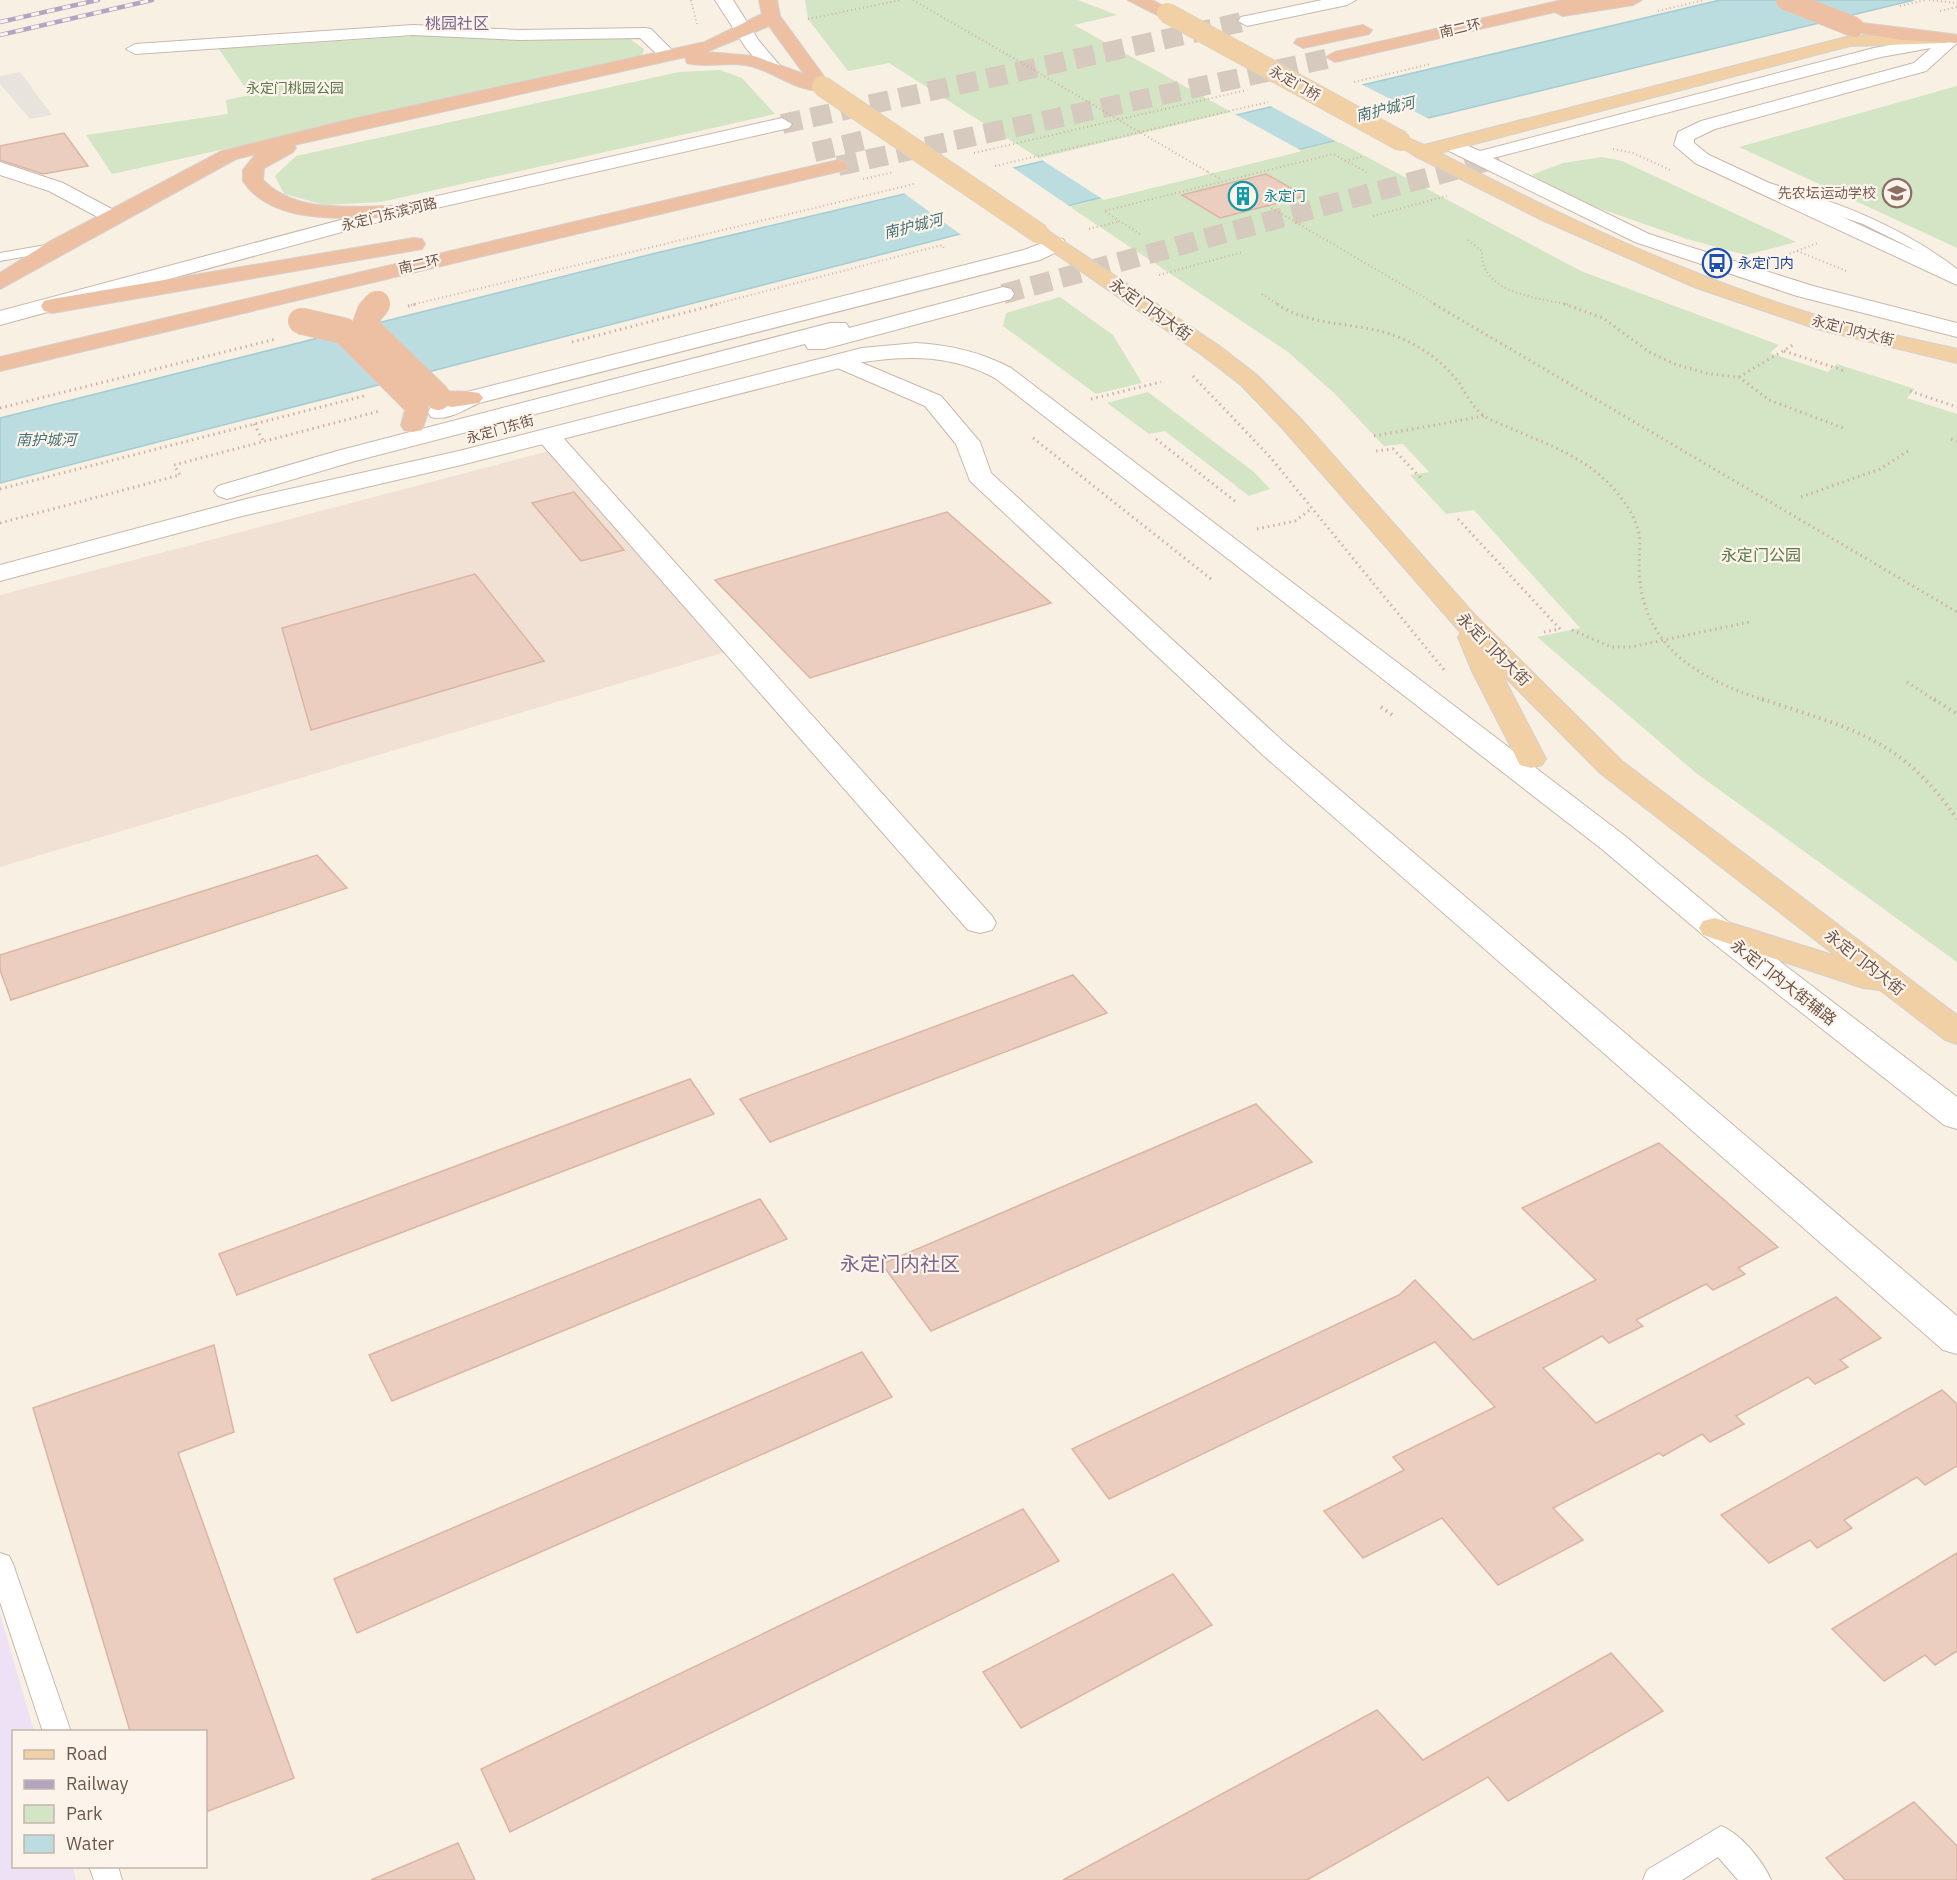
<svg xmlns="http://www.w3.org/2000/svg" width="1957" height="1880" font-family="'IBM Plex Sans','Noto Sans SC',sans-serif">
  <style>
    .residential { fill: #f0e1d4 }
    .industrial { fill: #e9e3de }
    .education { fill: #ede1f5 }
    .green { fill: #d3e5c5 }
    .water { fill: #bbdde0; stroke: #a3ccd0; stroke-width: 1.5 }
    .pier { fill: #f9f0e4 }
    .building { fill: #ebcebf; stroke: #dbb5a2; stroke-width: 1.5 }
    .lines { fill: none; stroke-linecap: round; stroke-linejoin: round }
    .tertiary-tunnel { stroke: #d6cabe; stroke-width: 20; stroke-dasharray: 20 10; stroke-linecap: butt }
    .trunk-tunnel { stroke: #d6cabe; stroke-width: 20; stroke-dasharray: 20 10; stroke-linecap: butt }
    .service-casing { stroke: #c8b7ac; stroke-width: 2 }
    .minor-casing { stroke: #c8b7ac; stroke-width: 2 }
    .tertiary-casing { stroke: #c8b7ac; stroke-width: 2 }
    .primary-casing { stroke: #d6d0cd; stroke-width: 2 }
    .trunk-casing { stroke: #d6d0cd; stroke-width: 2 }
    .path-far2 { stroke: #cfb2a3; stroke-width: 2; stroke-dasharray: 1 3; stroke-linecap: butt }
    .path-far1 { stroke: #cfb2a3; stroke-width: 3; stroke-dasharray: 1.5 4; stroke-linecap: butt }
    .path { stroke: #cfb2a3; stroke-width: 4; stroke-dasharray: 1.5 4.5; stroke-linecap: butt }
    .service { fill: #fff; fill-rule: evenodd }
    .minor { fill: #fff; fill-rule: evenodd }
    .tertiary { fill: #fff; fill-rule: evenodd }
    .primary { fill: #f0d0a4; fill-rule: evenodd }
    .trunk { fill: #eec0a3; fill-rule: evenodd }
    .rail-casing { stroke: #b2a5c1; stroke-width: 4.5 }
    .rail { stroke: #fcf4ea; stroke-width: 3; stroke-dasharray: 8; stroke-linecap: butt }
    .primary-bridge-casing { stroke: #d6d0cd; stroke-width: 21; stroke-linecap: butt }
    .trunk-bridge-far1-casing { stroke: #d6d0cd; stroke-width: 21; stroke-linecap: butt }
    .trunk-bridge-casing { stroke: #d6d0cd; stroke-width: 27; stroke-linecap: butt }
    .path-bridge { stroke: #cfb2a3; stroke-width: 2; stroke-dasharray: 1 3; stroke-linecap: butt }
    .primary-bridge { stroke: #f0d0a4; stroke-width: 20 }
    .trunk-bridge-far1 { stroke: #eec0a3; stroke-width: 20 }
    .trunk-bridge { stroke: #eec0a3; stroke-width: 26 }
    .labels { text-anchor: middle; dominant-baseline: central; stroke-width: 4.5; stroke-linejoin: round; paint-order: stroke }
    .far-street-label { font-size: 14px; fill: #6e574d; stroke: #fcf4ea }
    .far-park-label { font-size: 14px; fill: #5a784a; stroke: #fcf4ea }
    .far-education-label { font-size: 14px; fill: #785e54; stroke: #fcf4ea; text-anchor: end }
    .far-culture-label { font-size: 14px; fill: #0d838f; stroke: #fcf4ea; text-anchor: start }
    .far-transit-label { font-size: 14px; fill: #164399; stroke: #fcf4ea; text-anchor: start }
    .far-water-label { font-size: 15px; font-style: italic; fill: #477378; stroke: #fcf4ea }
    .far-quarter-label { font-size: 16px; fill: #7b658b; stroke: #fcf4ea }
    .street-label { font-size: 16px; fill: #6e574d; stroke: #fcf4ea }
    .park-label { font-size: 16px; fill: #5a784a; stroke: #fcf4ea }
    .quarter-label { font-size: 20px; fill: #7b658b; stroke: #fcf4ea }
  </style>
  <rect width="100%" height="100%" fill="#f9f0e4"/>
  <!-- residential -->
  <path class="residential" d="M557 449 736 649 0 867V595Z"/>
  <!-- industrial -->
  <path class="industrial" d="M20 72 52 115 30 119 0 84V76Z"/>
  <!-- education -->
  <path class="education" d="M0 1614 34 1731 14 1732V1866L73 1867 76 1880H0Z"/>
  <!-- green -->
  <g class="green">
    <path d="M805 0H1078L1117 15 1074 25 1300 150 1337 141 1581 271 1779 345 1770 353 1828 372 1837 364 1915 389 1907 398 1957 414V962L1696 773 1537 637 1580 628 1474 510 1446 514 1410 475 1429 472 1403 444 1384 446 1334 393 1288 352 1070 207 1101 198 889 63 848 71 808 19Z"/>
    <path d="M414 36H626L644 49 642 56 112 174 86 135 228 114 226 100 250 95 219 49Z"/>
    <path d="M720 70 742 78 775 114 381 202 325 205 284 194 275 176 296 156 679 72Z"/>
    <path d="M1957 86V248L1739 147Z"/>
    <path d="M1602 157 1622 161 1796 242 1746 255 1687 239 1581 202 1531 175 1563 163Z"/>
    <path d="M1060 297 1113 335 1142 383 1096 394 1003 326 1006 313Z"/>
    <path d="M1148 392 1254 472 1270 489 1249 496 1165 431 1149 434 1107 403Z"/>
  </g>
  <!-- water -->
  <path class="water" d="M1720 0H1914L1087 201 0 483V418L652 254Z"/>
  <!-- pier -->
  <g class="pier">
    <path d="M1357 82 1433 121 1339 143 1267 104Z"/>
    <path d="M1231 112 1302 151 1104 200 1039 158Z"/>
    <path d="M1009 165 1072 208 964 237 901 191Z"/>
  </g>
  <!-- building -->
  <g class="building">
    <path d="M64 133 88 166 43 174 0 160V146Z"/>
    <path d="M1266 174 1305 196 1220 218 1182 195Z"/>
    <path d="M574 492 624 550 581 561 532 503Z"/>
    <path d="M947 512 1051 603 810 678 715 580Z"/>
    <path d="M475 574 544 661 311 730 282 628Z"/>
    <path d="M317 855 347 888 11 1000 0 970V955Z"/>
    <path d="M1073 975 1107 1013 770 1142 740 1099Z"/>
    <path d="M690 1079 714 1114 237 1295 219 1254Z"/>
    <path d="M1256 1104 1312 1162 931 1331 882 1264Z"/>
    <path d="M1659 1143 1778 1247 1738 1268 1745 1274 1713 1290 1706 1284 1636 1320 1643 1326 1609 1343 1602 1336 1543 1368 1596 1423 1836 1297 1881 1338 1840 1360 1848 1367 1815 1384 1808 1377 1736 1416 1744 1424 1710 1442 1702 1434 1663 1456 1659 1453 1553 1508 1583 1540 1498 1585 1442 1518 1363 1558 1324 1511 1404 1470 1393 1457 1495 1407 1435 1342 1109 1499 1072 1449 1399 1295 1415 1280 1473 1340 1596 1280 1522 1208Z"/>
    <path d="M760 1199 787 1239 392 1401 369 1355Z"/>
    <path d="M214 1345 234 1432 178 1453 294 1778 206 1812V1731H130L33 1408Z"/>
    <path d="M862 1352 892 1397 357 1633 334 1579Z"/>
    <path d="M1942 1390 1957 1404V1466L1925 1485 1917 1477 1844 1520 1852 1528 1817 1548 1810 1540 1769 1563 1721 1515Z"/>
    <path d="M1023 1509 1059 1561 510 1832 481 1769Z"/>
    <path d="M1957 1553V1651L1935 1665 1925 1655 1884 1681 1832 1629Z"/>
    <path d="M1173 1574 1212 1625 1021 1728 983 1672Z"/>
    <path d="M1611 1653 1663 1711 1508 1801 1488 1777 1307 1880H1063L1377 1710 1423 1760Z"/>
    <path d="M1914 1802 1957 1846V1880H1845L1826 1858Z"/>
    <path d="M458 1843 475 1880H371Z"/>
  </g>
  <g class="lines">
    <!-- tertiary-tunnel -->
    <g class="tertiary-tunnel">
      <path d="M782 124 1247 21"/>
      <path d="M1003 294 1499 158"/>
    </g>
    <!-- trunk-tunnel -->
    <g class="trunk-tunnel">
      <path d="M814 152 865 140"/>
      <path d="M838 166 1335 57"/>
    </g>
    <!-- service casing -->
    <g class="service-casing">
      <g id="service">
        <path d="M1768 183C1835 200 1902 227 1957 269V279L1911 248 1863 224 1764 190 1762 187Z"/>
        <path d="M57 243 63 247 61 250 0 261V253Z"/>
        <path d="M0 1553 9 1556 13 1564 71 1732H43L0 1602Z"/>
        <path d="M1721 1826C1740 1833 1763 1861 1771 1880H1738L1718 1857 1682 1880H1643L1647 1870Z"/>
        <path d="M89 1866H118L122 1880H94Z"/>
      </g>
    </g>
    <!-- minor casing -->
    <g class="minor-casing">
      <g id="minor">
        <path d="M413 25 520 30 645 28 651 29 677 55 674 59H662L640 38 520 40 413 35 135 54 126 49 135 44Z"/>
        <path d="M0 162 63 183 121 214 124 218 121 222H107L49 191 0 175Z"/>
        <path d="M841 354 941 396 980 442 991 473 1286 744 1957 1316V1354L1943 1350 1264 756 970 481 956 444 925 406 833 366 829 361 833 356Z"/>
        <path d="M549 430 558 432 992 916 996 923 992 930 980 933 968 930 540 442 537 437 540 432Z"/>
      </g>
    </g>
    <!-- tertiary casing -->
    <g class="tertiary-casing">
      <g id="tertiary">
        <path d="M715 0H733L759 41 781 67 778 71H766L746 48Z"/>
        <path d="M1322 0H1356L1347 5 1247 26 1238 21 1241 17Z"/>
        <path d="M1951 34 1957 35V43L1926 71 1715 129 1694 139V143L1709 155 1957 270V285L1695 163 1674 145 1678 132 1701 121 1914 63 1931 48 1881 57 1493 158 1649 234 1813 286 1957 323V337L1797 296 1635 242 1445 149 1442 145 1452 139 1480 151 1874 48Z"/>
        <path d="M782 118 792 124 789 128 397 217 0 325V311L393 206Z"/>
        <path d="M1055 238 1063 239 1066 244 1063 249 1040 260 479 403C464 410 448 421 431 417L428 412 431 407 463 393 1024 250Z"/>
        <path d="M1003 287 1011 289 1014 294 1011 299 824 349H808L805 344 355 461 227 499 218 496 214 491 218 486 337 451 830 323H846L849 328Z"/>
        <path d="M916 343C950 345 981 352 1011 368L1625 836 1727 921 1957 1097V1129L1944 1125 1703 935 1603 850 995 378C953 355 909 355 863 362L461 465 238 517 0 581V565L250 498 459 451 862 348Z"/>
      </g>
    </g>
    <!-- primary casing -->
    <g class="primary-casing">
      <g id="primary">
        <path d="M1940 34 1946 35 1949 39 1946 43 1850 46 1440 153C1561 216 1685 275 1816 315 1862 329 1910 338 1957 349V363L1817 329 1694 287 1542 220 1415 156 1391 141 1401 135 1424 145 1850 36Z"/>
        <path d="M1040 228 1047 230 1218 345 1257 375 1301 419 1475 615 1622 761 1957 1015V1044L1945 1040 1880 990 1863 988 1703 935 1699 928 1703 921 1715 918 1836 956 1600 773 1502 674 1546 759 1542 765 1531 768 1520 765 1472 671 1458 637 1461 633 1283 429 1241 385 1202 355 1033 238 1029 234 1033 230Z"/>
      </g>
    </g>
    <!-- trunk casing -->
    <g class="trunk-casing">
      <g id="trunk">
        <path d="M759 0H777L780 16 831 86 829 90C806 96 778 75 757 68 734 59 709 69 687 63L685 57 294 145 296 148 293 152 264 168 263 180C296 214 350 206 393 206L400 208 403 212 400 216C388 219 375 218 363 218 323 218 268 219 243 181V170L256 154 236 159 0 289V273L49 242 222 151 352 119 705 42 762 14ZM769 26 804 74 754 56 706 52Z"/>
        <path d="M1128 0H1152L1176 13 1173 17H1161Z"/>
        <path d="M1562 0H1642L1633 5 1563 16 1555 12 1335 62 1326 57 1335 52Z"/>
        <path d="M1854 22 1951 34 1957 35V43L1902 40 1848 31 1845 27 1848 23Z"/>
        <path d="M1363 25 1372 30 1369 34 1303 48 1294 43 1297 39Z"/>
        <path d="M838 160 845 162 848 166 845 170 0 371V357Z"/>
        <path d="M414 238 422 239 425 244 422 249 52 313 44 311 41 306 44 301 52 299Z"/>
        <path d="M438 390C452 393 466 390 479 393L483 398 479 403 452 407 430 402 426 397 430 392Z"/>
        <path d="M415 395 423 397 429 410 422 430 413 432 404 430 401 425 405 410 403 402 407 397Z"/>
      </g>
    </g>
    <!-- path-far2 -->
    <g class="path-far2">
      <path d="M691 0 697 24"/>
      <path d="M913 0 996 48"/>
      <path d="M1929 0 1957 3"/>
      <path d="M1900 6 1925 0"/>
      <path d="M1658 11 1704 0"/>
      <path d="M1940 11 1957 7"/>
      <path d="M808 19 901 0"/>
      <path d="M1354 82 1431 64"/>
      <path d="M1613 149 1633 153 1670 170"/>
      <path d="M974 153 1247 90"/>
      <path d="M1345 161 1364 156"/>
      <path d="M995 166 1268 102"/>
      <path d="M1208 172 1222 180"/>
      <path d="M863 179 894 172"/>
      <path d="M1268 206 1437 305"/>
      <path d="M1373 216 1447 196"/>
      <path d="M1089 229 1120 221"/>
      <path d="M1140 234 1104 211 1333 154 1368 173"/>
      <path d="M1468 240 1482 251C1479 294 1540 298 1571 305"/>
      <path d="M1797 251 1849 272"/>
      <path d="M1786 255 1818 243"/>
      <path d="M1159 275 1243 252"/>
      <path d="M1262 294 1279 305"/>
      <path d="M411 305 914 184"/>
      <path d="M712 305 942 245 945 250"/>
    </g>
    <!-- path-far1 -->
    <g class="path-far1">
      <path d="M1277 304C1312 328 1359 321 1398 337 1422 347 1444 362 1459 383 1466 394 1473 408 1484 416 1493 422 1506 426 1517 431 1547 444 1580 456 1604 479 1620 494 1638 517 1640 540 1640 554 1638 567 1640 581 1647 652 1706 681 1766 701"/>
      <path d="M1434 304 1957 612"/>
      <path d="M1564 304 1603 318 1649 352 1677 365 1710 374 1739 377 1769 400 1846 429"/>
      <path d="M408 306 417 304"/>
      <path d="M572 342 718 304"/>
      <path d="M1784 351 1845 371"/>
      <path d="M1193 376 1271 458 1445 671"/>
      <path d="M1739 377 1793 345"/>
      <path d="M1910 391 1957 407"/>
      <path d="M1091 399 1161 382"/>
      <path d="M0 408 276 339"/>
      <path d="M254 424 264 442"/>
      <path d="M1374 436 1484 416"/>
      <path d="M1033 438 1211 579"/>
      <path d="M1156 439 1236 502"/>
      <path d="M1951 439 1957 441"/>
      <path d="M1376 451 1393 449 1421 478"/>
      <path d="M0 489 364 396"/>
      <path d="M1801 497 1880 469 1908 451"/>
      <path d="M1458 519 1560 629 1544 632"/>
      <path d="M0 523 180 475 174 465 380 411"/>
      <path d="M1257 529 1295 521 1311 509"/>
      <path d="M1572 630 1611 647H1631L1749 622"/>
      <path d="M1907 682 1936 701"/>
    </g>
    <!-- path -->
    <g class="path">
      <path d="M1762 699C1851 729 1900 737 1957 819"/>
      <path d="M1934 699 1957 714"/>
      <path d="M1381 707 1395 717"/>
    </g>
    <!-- service -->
    <use href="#service" class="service"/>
    <!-- minor -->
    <use href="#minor" class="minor"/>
    <!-- tertiary -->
    <use href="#tertiary" class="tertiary"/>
    <!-- primary -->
    <use href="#primary" class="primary"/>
    <!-- trunk -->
    <use href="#trunk" class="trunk"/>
    <!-- rail casing -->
    <g class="rail-casing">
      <g id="rail">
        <path d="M0 22 98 0"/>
        <path d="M0 35 152 0"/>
      </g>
    </g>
    <!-- rail -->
    <use href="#rail" class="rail"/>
    <!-- primary-bridge casing -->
    <g class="primary-bridge-casing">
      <g id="primary-bridge">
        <path d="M1167 13 1401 141"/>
        <path d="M822 86 1040 234"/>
      </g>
    </g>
    <!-- trunk-bridge-far1 casing -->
    <g class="trunk-bridge-far1-casing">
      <g id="trunk-bridge-far1">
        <path d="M1786 0 1854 27"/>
        <path d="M375 305 379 301"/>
      </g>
    </g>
    <!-- trunk-bridge casing -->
    <g class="trunk-bridge-casing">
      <g id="trunk-bridge">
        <path d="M377 304 370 312 365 326 438 397"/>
        <path d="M301 321 344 331 415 402"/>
      </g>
    </g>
    <!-- path-bridge -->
    <path class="path-bridge" d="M996 48 1208 172"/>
    <!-- primary-bridge -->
    <use href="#primary-bridge" class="primary-bridge"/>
    <!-- trunk-bridge-far1 -->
    <use href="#trunk-bridge-far1" class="trunk-bridge-far1"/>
    <!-- trunk-bridge -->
    <use href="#trunk-bridge" class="trunk-bridge"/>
  </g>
  <!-- icons -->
  <defs>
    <g id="university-ring" transform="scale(1.5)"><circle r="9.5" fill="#fcf4ea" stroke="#8d6e63" stroke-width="1.5"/><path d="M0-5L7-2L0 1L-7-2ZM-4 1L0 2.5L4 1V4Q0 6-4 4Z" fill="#8d6e63"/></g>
    <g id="building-ring" transform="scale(1.5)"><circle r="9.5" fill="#fcf4ea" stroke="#0f9aa8" stroke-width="1.5"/><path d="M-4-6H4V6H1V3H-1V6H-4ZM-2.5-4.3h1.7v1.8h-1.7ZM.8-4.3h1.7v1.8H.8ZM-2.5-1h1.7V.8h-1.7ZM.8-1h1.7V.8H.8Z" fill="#0f9aa8"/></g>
    <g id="bus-ring" transform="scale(1.5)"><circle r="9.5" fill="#fcf4ea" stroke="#1a4fb4" stroke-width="1.5"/><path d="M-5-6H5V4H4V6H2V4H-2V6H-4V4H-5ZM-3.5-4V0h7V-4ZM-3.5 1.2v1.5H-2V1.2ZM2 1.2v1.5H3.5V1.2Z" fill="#1a4fb4"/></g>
  </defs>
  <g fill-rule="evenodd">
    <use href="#university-ring" x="1897" y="193"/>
    <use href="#building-ring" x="1243" y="196"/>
    <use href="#bus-ring" x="1717" y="263"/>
  </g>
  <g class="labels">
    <!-- far-street labels -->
    <g class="far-street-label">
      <text transform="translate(1460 28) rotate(-13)">南二环</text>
      <text transform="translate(1295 83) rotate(29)">永定门桥</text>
      <text transform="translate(389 214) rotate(-14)">永定门东滨河路</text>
      <text transform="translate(419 264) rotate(-13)">南二环</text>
      <text transform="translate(1853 330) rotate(14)">永定门内大街</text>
      <text transform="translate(500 429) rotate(-16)">永定门东街</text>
    </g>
    <!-- far-park labels -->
    <g class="far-park-label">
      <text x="295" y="88">永定门桃园公园</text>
    </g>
    <!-- far-education labels -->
    <g class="far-education-label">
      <text x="1876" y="193">先农坛运动学校</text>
    </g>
    <!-- far-culture labels -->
    <g class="far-culture-label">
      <text x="1264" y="196">永定门</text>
    </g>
    <!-- far-transit labels -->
    <g class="far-transit-label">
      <text x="1738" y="263">永定门内</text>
    </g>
    <!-- far-water labels -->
    <g class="far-water-label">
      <text transform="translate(1385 109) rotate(-14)">南护城河</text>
      <text transform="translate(913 226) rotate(-14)">南护城河</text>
      <text x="46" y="439">南护城河</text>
    </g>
    <!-- far-quarter labels -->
    <g class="far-quarter-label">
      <text x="457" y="23">桃园社区</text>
    </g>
    <!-- street labels -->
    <g class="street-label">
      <text transform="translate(1151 309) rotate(35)">永定门内大街</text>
      <text transform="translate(1494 649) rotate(45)">永定门内大街</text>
      <text transform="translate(1865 962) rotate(38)">永定门内大街</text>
      <text transform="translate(1784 982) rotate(38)">永定门内大街辅路</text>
    </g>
    <!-- park labels -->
    <g class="park-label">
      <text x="1761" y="555">永定门公园</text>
    </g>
    <!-- quarter labels -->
    <g class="quarter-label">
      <text x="900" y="1263">永定门内社区</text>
    </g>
  </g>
  <!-- legend -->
  <rect x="12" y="1730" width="195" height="138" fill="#fcf4ea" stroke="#c3b5ab" stroke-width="1.5"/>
  <rect x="24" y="1750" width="30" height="9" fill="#f0d0a4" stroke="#c3b5ab" stroke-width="1.5"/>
  <text x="66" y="1760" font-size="18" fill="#6e574d">Road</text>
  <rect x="24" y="1780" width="30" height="9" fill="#b2a5c1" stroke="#c3b5ab" stroke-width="1.5"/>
  <text x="66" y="1790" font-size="18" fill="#6e574d">Railway</text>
  <rect x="24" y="1805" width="30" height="18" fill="#d3e5c5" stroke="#c3b5ab" stroke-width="1.5"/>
  <text x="66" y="1820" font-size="18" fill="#6e574d">Park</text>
  <rect x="24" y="1835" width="30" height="18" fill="#bbdde0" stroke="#c3b5ab" stroke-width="1.5"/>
  <text x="66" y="1850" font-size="18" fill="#6e574d">Water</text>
</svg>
